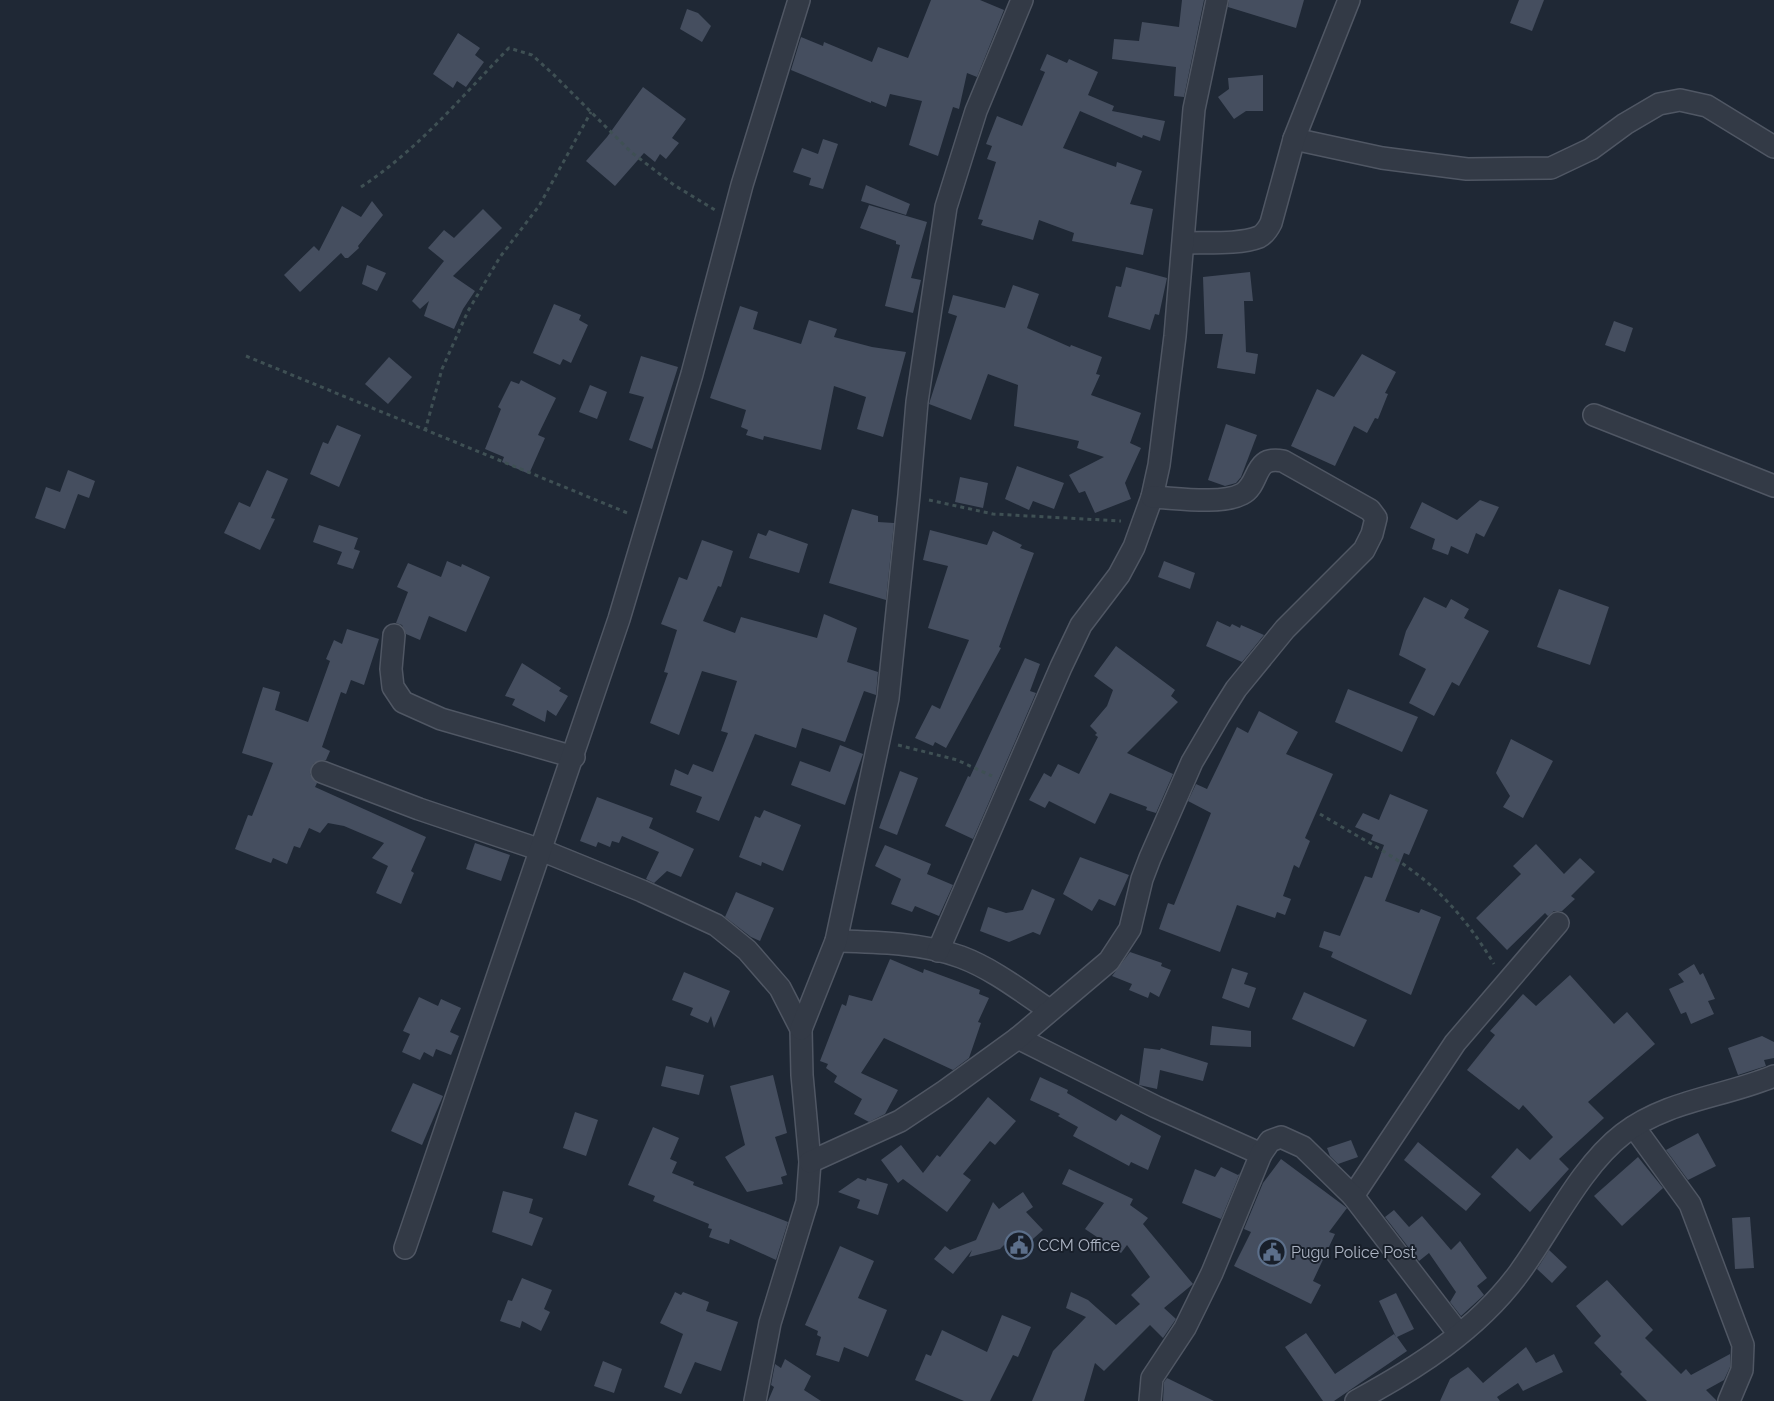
<svg xmlns="http://www.w3.org/2000/svg" width="1774" height="1401" font-family="Raleway,sans-serif">
  <style>
    .building { fill: #454e5f }
    .lines { fill: none; stroke-linecap: round; stroke-linejoin: round }
    .minor-casing { stroke: #505764; stroke-width: 24 }
    .path { stroke: #3f5054; stroke-width: 3; stroke-dasharray: 4 4; stroke-linecap: butt }
    .minor { stroke: #333a46; stroke-width: 21 }
    .labels { text-anchor: middle; dominant-baseline: central; stroke-width: 4; stroke-linejoin: round; paint-order: stroke }
    .poi-label { font-size: 16px; fill: #acb4c3; stroke: #181f2a; text-anchor: start }
  </style>
  <rect width="100%" height="100%" fill="#1f2835"/>
  <!-- building -->
  <g class="building">
    <path d="M931 0H980L1004 10 977 77 967 73 959 109 953 107 938 156 909 145 922 101 890 94 886 107 871 101V103L791 70 801 37 823 46 824 42 872 62 878 47 908 58Z"/>
    <path d="M1182 0H1204L1184 97 1174 96 1176 67 1112 59 1114 39 1139 41 1142 22 1179 27Z"/>
    <path d="M1229 0H1304L1296 28 1228 7Z"/>
    <path d="M1519 0H1544L1532 31 1510 23Z"/>
    <path d="M687 9 698 13 711 26 702 42 680 29Z"/>
    <path d="M458 33 480 48 475 55 484 62 466 87 457 81 453 88 433 74Z"/>
    <path d="M1047 54 1067 63 1069 59 1098 72 1088 95 1114 106 1112 111 1165 121 1160 141 1143 135 1142 138 1080 111 1063 148 1116 167 1117 162 1142 171 1130 204 1153 209 1143 255 1072 241 1074 233 1039 220 1033 240 981 225 983 220 978 219 996 162 987 159 992 146 986 144 997 116 1022 126 1045 72 1040 70Z"/>
    <path d="M1263 75V111H1246L1234 119 1218 97 1229 89 1228 78Z"/>
    <path d="M643 87 686 119 672 138 679 143 666 159 660 154 655 162 644 153 615 186 586 161 607 137Z"/>
    <path d="M823 139 838 144 823 189 809 185 811 178 793 172 802 148 818 154Z"/>
    <path d="M866 185 910 204 906 215 861 201Z"/>
    <path d="M372 201 383 215 358 246 359 248 348 258H345L341 253 300 292 284 275 314 246 319 251 342 206 361 217Z"/>
    <path d="M869 205 927 222 911 278 921 280 913 313 885 306 900 245 896 244V241L860 228Z"/>
    <path d="M483 209 502 228 453 276 475 291 463 309 454 329 424 316 429 301 420 309 412 301 444 261 428 248 444 230 454 238Z"/>
    <path d="M367 265 386 273 377 291 362 284Z"/>
    <path d="M1126 267 1167 278 1159 315 1155 314 1150 330 1108 317 1116 286 1121 287Z"/>
    <path d="M1250 272 1253 301H1244L1246 352 1258 354 1255 374 1217 368 1223 334H1205L1203 277Z"/>
    <path d="M1013 285 1039 294 1027 328 1070 347 1071 345 1102 357 1096 374 1100 375 1091 395 1141 413 1130 443 1141 448 1125 483 1131 499 1095 513 1085 491 1079 493 1069 475 1104 457 1077 448 1079 441 1014 426 1018 385 988 374 971 420 929 404 957 316 948 313 953 295 1005 308Z"/>
    <path d="M554 304 581 315 579 320 588 325 571 363 563 359 560 365 533 353Z"/>
    <path d="M740 306 758 312 753 329 801 344 809 320 837 329 834 337 872 347 906 352 883 437 857 429 866 397 834 386 821 450 764 436 763 440 746 435 748 430 741 427 746 410 710 398Z"/>
    <path d="M1614 321 1633 328 1625 352 1605 345Z"/>
    <path d="M1362 354 1396 372 1385 393 1388 394 1378 419 1375 418 1367 433 1354 426 1335 466 1291 446 1317 389 1334 397Z"/>
    <path d="M641 356 678 367 652 449 629 440 644 397 629 393Z"/>
    <path d="M389 357 412 377 388 404 365 384Z"/>
    <path d="M521 380 556 398 538 435 545 438 529 474 502 462 504 457 485 449 501 409 498 407 511 381 519 384Z"/>
    <path d="M590 385 607 392 597 419 579 412Z"/>
    <path d="M1226 424 1257 435 1241 477 1236 483 1225 486 1208 480Z"/>
    <path d="M337 425 361 435 339 487 310 474 323 442 328 444Z"/>
    <path d="M1017 466 1064 483 1054 509 1033 501 1029 510 1005 499Z"/>
    <path d="M68 470 95 481 89 498 78 494 65 529 35 518 46 487 60 492Z"/>
    <path d="M267 470 288 479 271 518 275 519 260 550 224 533 239 502 250 507Z"/>
    <path d="M960 477 988 483 983 508 955 502Z"/>
    <path d="M1480 500 1499 507 1484 537 1476 533 1468 554 1451 546 1448 555 1432 549 1435 539 1410 528 1422 502 1457 520Z"/>
    <path d="M852 509 878 516V522L894 523 886 600 829 583Z"/>
    <path d="M319 525 358 538 354 549 360 551 353 569 337 564 342 552 313 542Z"/>
    <path d="M769 530 808 544 799 573 749 558 758 533 766 536Z"/>
    <path d="M930 530 987 545 993 531 1022 545 1020 548 1034 553 999 647 1001 648 946 748 935 742 933 746 915 738 932 705 940 709 969 640 928 628 948 566 923 560Z"/>
    <path d="M702 540 733 551 721 587 718 586 703 621 735 633 741 617 817 638 824 614 857 628 847 662 878 672 876 695 864 691 845 742 802 728 796 748 755 734 719 821 696 812 702 797 670 785 675 769 688 775 693 764 713 772 728 733 721 731 737 681 702 671 679 735 650 723 668 673 664 672 677 630 661 624 679 577 687 580Z"/>
    <path d="M447 561 461 567 462 564 490 577 466 632 429 616 420 640 406 634 402 625 396 623 408 592 397 587 408 563 441 577Z"/>
    <path d="M1164 561 1195 573 1190 589 1158 577Z"/>
    <path d="M1559 589 1609 607 1590 665 1537 647Z"/>
    <path d="M1424 597 1446 608 1451 599 1469 609 1464 618 1489 631 1459 686 1452 682 1434 716 1409 703 1426 669 1399 655 1406 631Z"/>
    <path d="M1217 621 1230 627 1232 624 1240 628 1241 625 1264 635 1242 662 1206 646Z"/>
    <path d="M347 629 379 639 364 685 351 680 346 694 341 692 322 747 330 751 326 760 314 763 310 774 317 783 315 787 426 837 411 871 414 873 401 904 376 893 388 866 372 858 384 843 344 826 328 823 320 833 309 828 300 848 294 846 287 864 273 858 271 863 235 849 248 815 252 816 273 763 242 753 263 687 280 692 275 710 308 722 330 661 326 659 334 640 342 644Z"/>
    <path d="M1116 646 1175 690 1171 696 1178 702 1127 753 1173 774 1156 813 1146 810 1147 807 1110 793 1095 824 1049 801 1045 808 1029 800 1044 773 1051 777 1058 764 1079 774 1098 737 1095 735 1097 733 1090 726 1107 706 1113 690 1094 676Z"/>
    <path d="M1025 658 1040 664 1030 691 1036 693 973 839 945 826 968 776 970 777Z"/>
    <path d="M522 663 561 688 559 691 568 696 556 716 547 710 545 722 512 705 515 699 505 696Z"/>
    <path d="M1348 689 1418 717 1402 752 1335 722Z"/>
    <path d="M1259 711 1298 732 1286 754 1333 774 1305 838 1310 841 1299 868 1294 865 1283 896 1291 899 1285 915 1277 912 1275 918 1237 905 1220 952 1159 929 1168 903 1174 905 1211 813 1188 801 1196 784 1207 789 1237 727 1248 733Z"/>
    <path d="M1511 739 1553 761 1523 818 1503 807 1510 796 1496 773Z"/>
    <path d="M840 745 863 754 845 805 791 785 800 761 830 772Z"/>
    <path d="M900 771 918 778 897 835 879 828Z"/>
    <path d="M1390 794 1428 810 1409 855 1404 853 1385 901 1419 913 1421 909 1441 917 1411 995 1331 957 1333 952 1319 947 1324 931 1340 936 1365 876 1372 878 1384 845 1371 840 1373 835 1355 827 1363 813 1379 820Z"/>
    <path d="M597 797 653 818 649 828 694 849 681 877 667 871 654 883 646 879 659 852 622 836 619 843 612 841 610 847 598 842 596 847 580 841Z"/>
    <path d="M764 810 801 825 783 871 762 862 761 866 739 857 755 816 760 818Z"/>
    <path d="M475 843 510 855 501 881 466 869Z"/>
    <path d="M1536 844 1564 874 1580 858 1595 872 1571 896 1575 899 1562 911H1554L1548 916 1545 913 1507 950 1476 918 1521 874 1513 866Z"/>
    <path d="M885 845 931 864 927 874 953 885 939 916 915 906 912 912 891 904 901 879 875 866Z"/>
    <path d="M1080 857 1129 875 1115 906 1099 899 1092 911 1063 894Z"/>
    <path d="M1032 889 1055 899 1040 935 1033 932 1009 942 980 931 988 907 1006 913 1023 910Z"/>
    <path d="M736 892 774 908 760 941 751 937 725 917Z"/>
    <path d="M1130 952 1162 963 1161 966 1171 970 1159 997 1150 992 1148 998 1129 990 1132 984 1112 976Z"/>
    <path d="M890 959 923 973 924 969 962 983 980 990 979 994 989 998 978 1022 981 1023 969 1058 953 1070 884 1038 861 1073 898 1090 885 1114 869 1122 854 1114 862 1099 834 1082 837 1076 826 1068 828 1064 820 1061 842 1004 846 1006 849 995 872 1001Z"/>
    <path d="M1694 964 1700 975 1703 973 1715 999 1708 1001 1714 1014 1691 1024 1686 1012 1681 1014 1669 989 1684 982 1678 974Z"/>
    <path d="M1232 968 1248 973 1244 984 1256 988 1249 1008 1222 998Z"/>
    <path d="M684 972 730 991 714 1028 711 1016 708 1023 690 1015 693 1008 672 1000Z"/>
    <path d="M1570 975 1614 1024 1627 1012 1655 1044 1588 1102 1604 1118 1559 1159 1569 1169 1530 1212 1491 1177 1517 1148 1530 1160 1553 1137 1523 1105 1519 1110 1467 1070 1495 1035 1490 1031 1523 994 1536 1006Z"/>
    <path d="M1304 992 1367 1020 1354 1047 1292 1019Z"/>
    <path d="M419 997 438 1006 441 999 461 1008 450 1032 459 1036 451 1055 436 1049 433 1057 424 1052 420 1060 402 1052 410 1034 403 1031Z"/>
    <path d="M1212 1026 1251 1031V1047L1210 1045Z"/>
    <path d="M1762 1036 1774 1042V1058L1764 1060 1766 1066 1738 1075 1728 1048Z"/>
    <path d="M1144 1048 1160 1050 1161 1048 1208 1063 1203 1081 1160 1070 1157 1089 1139 1085Z"/>
    <path d="M666 1066 704 1075 699 1095 661 1086Z"/>
    <path d="M773 1075 787 1133 775 1137 787 1175 781 1177 783 1184 747 1192 725 1157 745 1145 730 1086Z"/>
    <path d="M1040 1077 1068 1090 1067 1093 1116 1121 1121 1114 1161 1136 1148 1170 1131 1162 1129 1166 1073 1136 1078 1127 1058 1116 1060 1114 1030 1100Z"/>
    <path d="M413 1083 443 1096 422 1145 391 1131Z"/>
    <path d="M988 1097 1016 1121 995 1145 990 1141 963 1174 971 1180 947 1212 903 1179 898 1183 881 1160 901 1145 923 1173 937 1155 940 1157Z"/>
    <path d="M575 1112 598 1120 586 1156 563 1148Z"/>
    <path d="M653 1127 679 1138 670 1159 677 1162 672 1173 694 1182 693 1185 788 1222 776 1260 730 1239 729 1244 709 1237 712 1229 708 1228 709 1224 653 1201 655 1196 628 1185Z"/>
    <path d="M1698 1133 1716 1166 1688 1180 1666 1150Z"/>
    <path d="M1351 1140 1358 1157 1338 1164 1330 1156 1327 1148Z"/>
    <path d="M1418 1142 1481 1194 1466 1211 1404 1160Z"/>
    <path d="M1638 1157 1663 1188 1622 1226 1594 1196Z"/>
    <path d="M1281 1159 1347 1208 1329 1232 1335 1234 1313 1281 1321 1285 1311 1304 1234 1266 1251 1232 1244 1229 1263 1183Z"/>
    <path d="M1221 1167 1238 1175 1240 1173 1221 1219 1182 1203 1195 1169 1215 1177Z"/>
    <path d="M1069 1169 1133 1199 1130 1205 1148 1218 1143 1224 1193 1284 1164 1308 1176 1319 1163 1338 1150 1325 1104 1371 1095 1363 1084 1401H1032L1053 1351 1086 1317 1066 1308 1071 1292 1088 1300 1116 1325 1140 1304 1131 1295 1150 1277 1127 1245 1121 1253 1085 1229 1104 1203 1062 1184Z"/>
    <path d="M858 1178 866 1181 867 1178 888 1184 878 1215 857 1208 860 1200 838 1192Z"/>
    <path d="M503 1191 533 1199 529 1213 543 1218 532 1246 492 1232Z"/>
    <path d="M1023 1192 1033 1207 1026 1212 1043 1230 1015 1255 1005 1244 1000 1249 969 1257 972 1250 953 1274 934 1259 945 1246 950 1250 976 1240 993 1202 999 1209Z"/>
    <path d="M1394 1210 1409 1227 1422 1216 1451 1250 1460 1241 1487 1278 1477 1286 1484 1295 1461 1316 1450 1302 1456 1292 1429 1253 1419 1261 1385 1217Z"/>
    <path d="M1750 1217 1754 1268 1735 1269 1732 1218Z"/>
    <path d="M840 1246 874 1261 858 1298 887 1310 868 1357 844 1347 839 1362 816 1355 821 1337 817 1335 818 1331 805 1325Z"/>
    <path d="M1549 1250 1567 1267 1552 1283 1537 1269Z"/>
    <path d="M522 1278 552 1290 544 1309 550 1312 541 1331 522 1321 520 1328 500 1321 508 1300 512 1301Z"/>
    <path d="M1607 1280 1653 1330 1645 1338 1681 1374 1686 1369 1691 1375 1730 1354V1367L1724 1380 1706 1390 1717 1401H1647L1620 1374 1622 1372 1594 1343 1601 1336 1576 1306Z"/>
    <path d="M675 1292 681 1295 683 1292 709 1302 706 1311 738 1322 721 1371 695 1362 681 1394 664 1387 683 1334 660 1323Z"/>
    <path d="M1396 1293 1414 1329 1397 1337 1407 1351 1334 1401H1323L1285 1347 1306 1333 1335 1374 1394 1334 1396 1337 1379 1301Z"/>
    <path d="M1002 1315 1031 1327 1018 1357 1013 1355 990 1401H964L915 1380 926 1354 931 1356 942 1330 987 1352Z"/>
    <path d="M1526 1347 1536 1363 1554 1354 1563 1372 1523 1391 1518 1383 1497 1397 1500 1401H1440L1450 1379 1468 1367 1483 1383Z"/>
    <path d="M785 1359 811 1376 804 1390 821 1401H768L774 1387 771 1385 775 1364 781 1368Z"/>
    <path d="M603 1361 622 1369 614 1393 594 1386Z"/>
    <path d="M1167 1378 1214 1401H1163L1164 1382Z"/>
  </g>
  <g class="lines">
    <!-- minor casing -->
    <g class="minor-casing">
      <g id="minor">
        <path d="M1294 139 1382 158 1467 169 1551 168 1591 149 1625 124 1659 104 1680 100 1707 106 1774 147"/>
        <path d="M1184 243C1205 242 1239 245 1259 237 1265 234 1268 229 1271 223L1294 139 1349 0"/>
        <path d="M1594 415 1774 486"/>
        <path d="M394 635 391 669 393 687 403 702 441 719 574 757"/>
        <path d="M322 772 419 809 541 850 642 891 716 925 747 950 780 988 801 1029 802 1075 810 1162 807 1202 770 1323 755 1401"/>
        <path d="M836 941C877 942 922 943 961 957 993 969 1021 991 1049 1010"/>
        <path d="M938 951 1061 667 1081 625 1119 575 1134 547 1152 497 1159 465 1175 336 1194 109 1217 0"/>
        <path d="M801 1029 836 941 888 698 909 495 917 402 946 207 976 111 1022 0"/>
        <path d="M1018 1038 1156 1107 1261 1154"/>
        <path d="M1634 1127 1690 1204 1743 1345 1742 1370 1729 1401"/>
        <path d="M810 1162 900 1121 945 1091 1018 1038 1109 961 1130 929 1142 879 1150 858 1192 762 1219 716 1236 689 1285 629 1364 550 1372 534 1376 518 1370 510 1283 461C1252 455 1261 484 1242 494 1221 505 1176 498 1152 497"/>
        <path d="M1353 1196 1455 1043 1558 923"/>
        <path d="M405 1248 619 619 692 374 742 185 799 0"/>
        <path d="M1150 1401 1152 1378 1185 1328 1212 1273 1261 1154 1270 1141 1281 1137 1303 1147 1353 1196 1459 1334"/>
        <path d="M1356 1401C1417 1368 1477 1330 1519 1273 1550 1231 1581 1166 1623 1134 1667 1100 1724 1097 1774 1076"/>
      </g>
    </g>
    <!-- path -->
    <g class="path">
      <path d="M361 187C420 148 460 98 509 48L532 55 553 74 631 152 674 185 715 210"/>
      <path d="M246 356 630 514"/>
      <path d="M425 431 442 369 468 311 500 257 539 206 591 112"/>
      <path d="M929 500 993 514 1121 521"/>
      <path d="M898 745 957 760 992 776"/>
      <path d="M1320 814C1361 839 1407 861 1441 895 1462 916 1479 939 1494 964"/>
    </g>
    <!-- minor -->
    <use href="#minor" class="minor"/>
  </g>
  <!-- icons -->
  <defs>
    <g id="civic-ring" transform="scale(1.4375)"><circle r="9.5" fill="#181f2a" stroke="#5c6f8a" stroke-width="1.5"/><path d="M-.6-6.5H3V-4.5H.6V-3L4-1V1h2V6H-6V1h2V-1L-.6-3ZM-1.2 2.5V6h2.4V2.5Z" fill="#5c6f8a"/></g>
  </defs>
  <g fill-rule="evenodd">
    <use href="#civic-ring" x="1019" y="1245"/>
    <use href="#civic-ring" x="1272" y="1252"/>
  </g>
  <g class="labels">
    <!-- poi labels -->
    <g class="poi-label">
      <text x="1038" y="1245">CCM Office</text>
      <text x="1291" y="1252">Pugu Police Post</text>
    </g>
  </g>
</svg>
